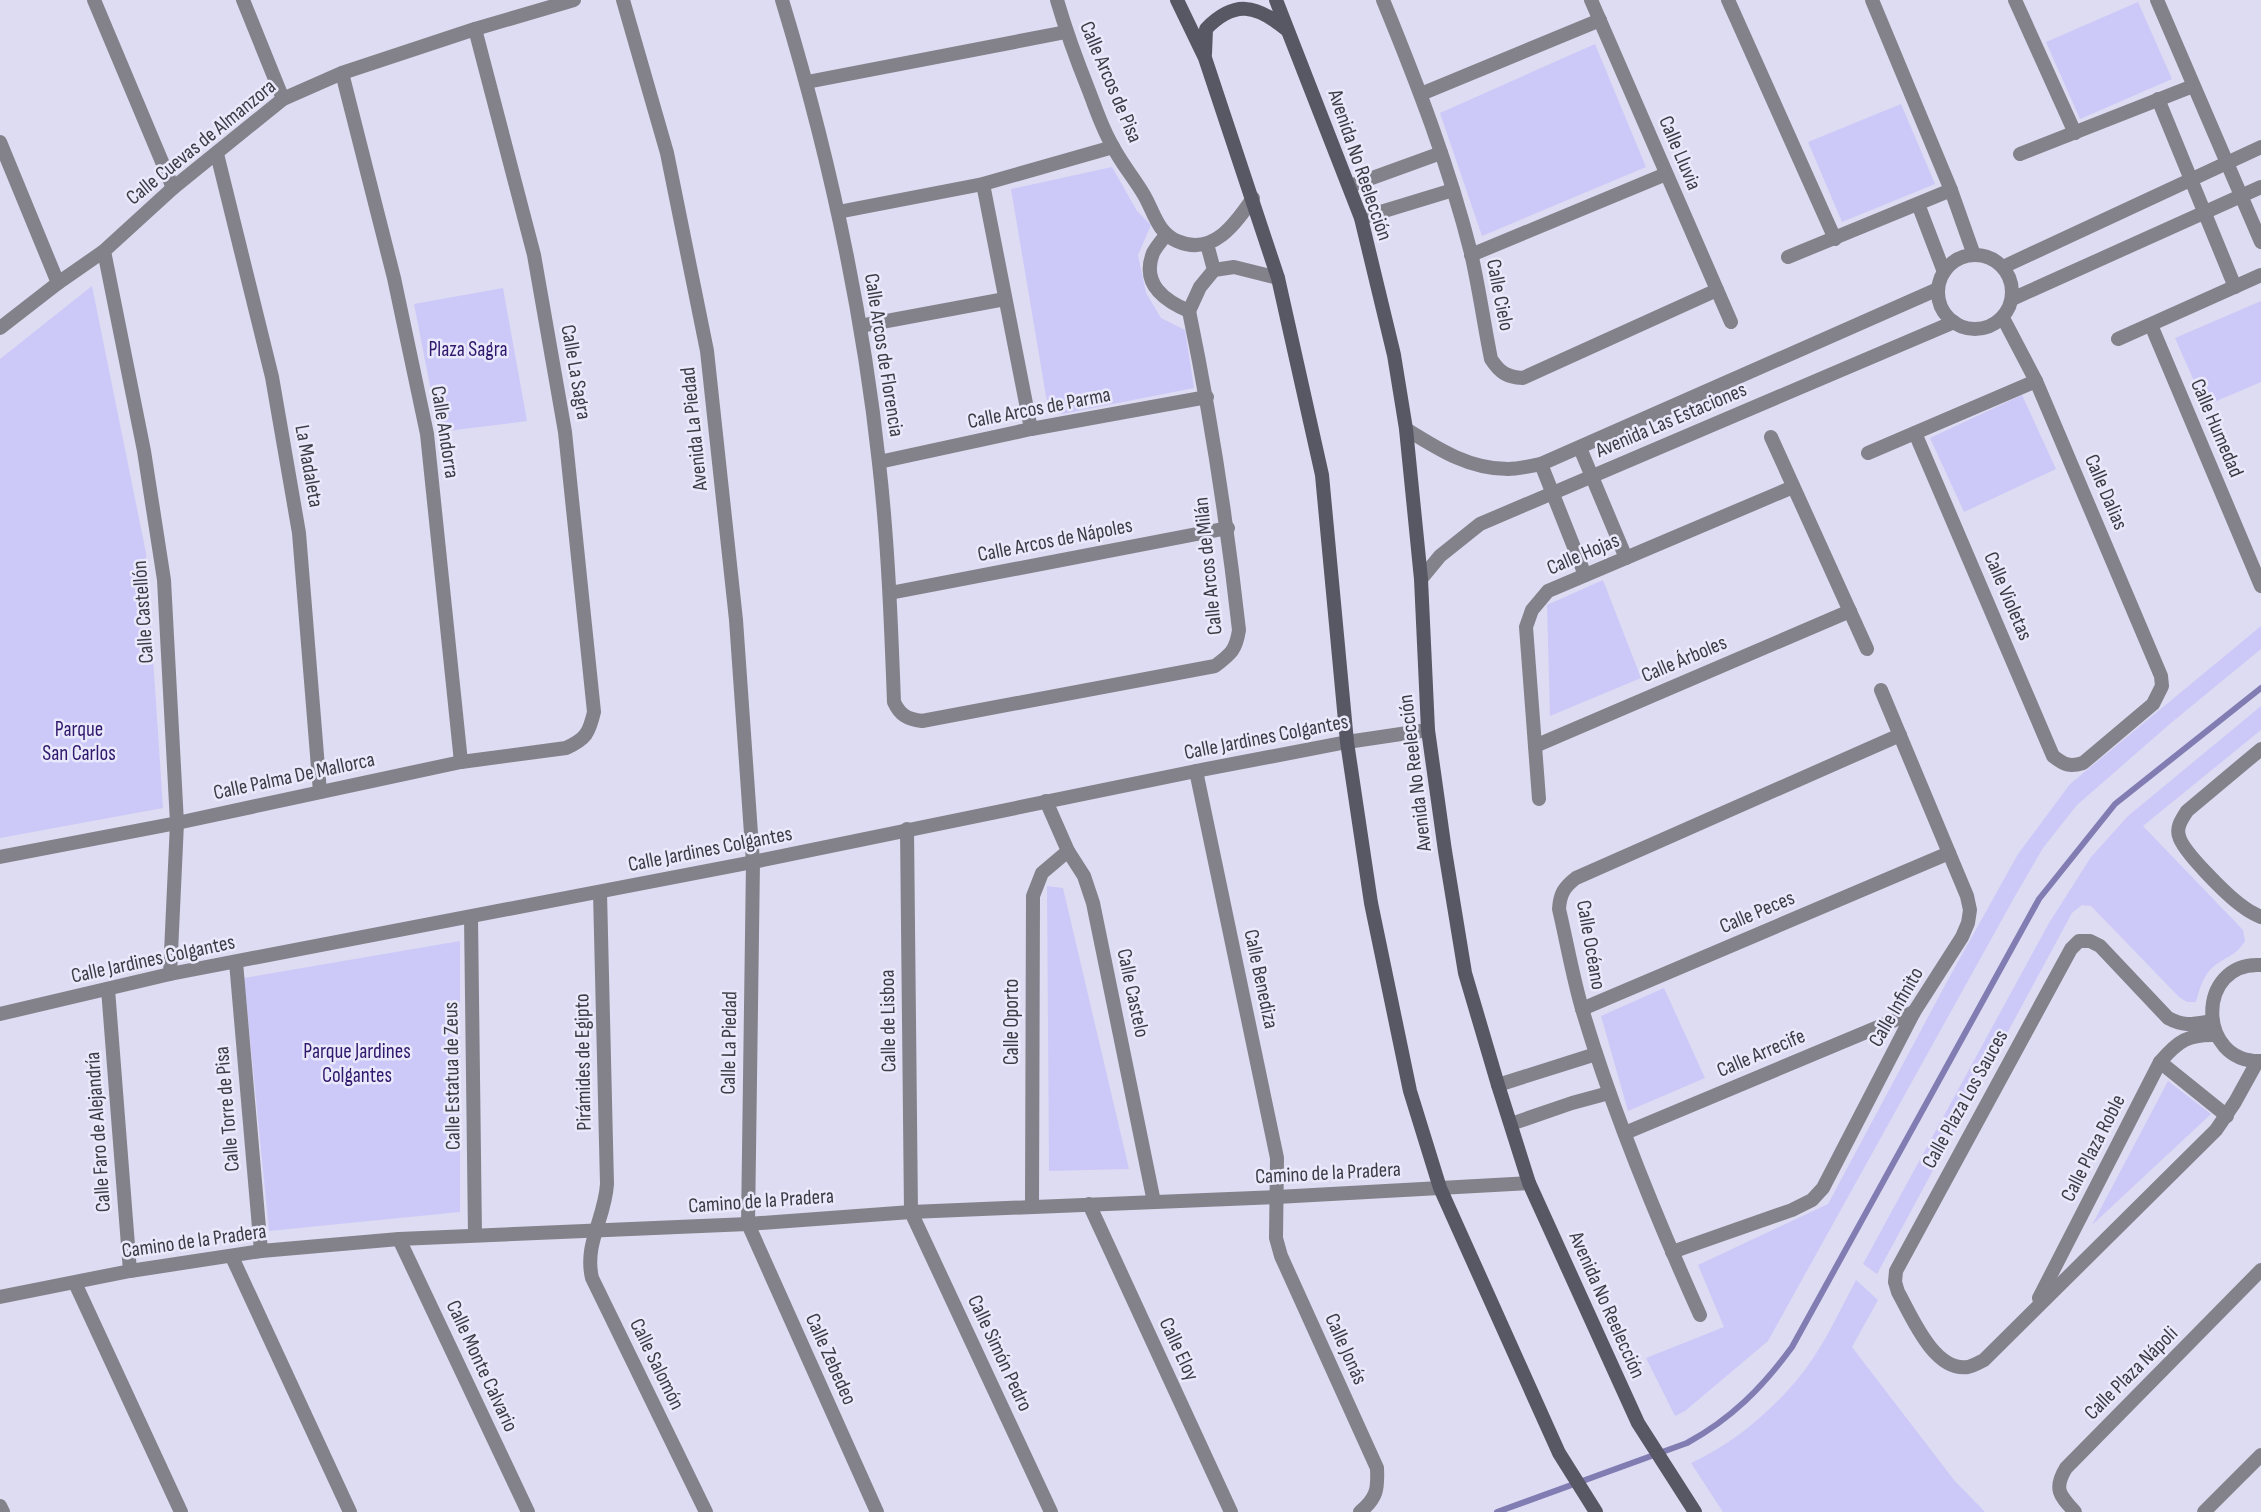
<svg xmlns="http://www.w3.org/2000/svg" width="2261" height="1512" font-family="'Sofia Sans Condensed',sans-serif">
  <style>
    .green { fill: #ccc9f8 }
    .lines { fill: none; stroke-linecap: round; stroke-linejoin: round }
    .stream { stroke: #817cb2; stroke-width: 6 }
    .street { stroke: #83828b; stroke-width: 14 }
    .secondary { stroke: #585764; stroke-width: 14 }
    .labels { text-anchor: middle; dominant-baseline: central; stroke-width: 5; stroke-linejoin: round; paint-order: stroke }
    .street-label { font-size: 21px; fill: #3c3c45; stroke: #eae9fc }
    .park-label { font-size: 21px; fill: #30186d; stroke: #eae9fc }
  </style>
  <rect width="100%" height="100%" fill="#dddcf2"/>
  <!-- green -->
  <g class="green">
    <path d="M2138 2 2172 79 2080 119 2046 42Z"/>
    <path d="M1595 44 1646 167 1482 236 1440 113Z"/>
    <path d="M1901 104 1935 184 1842 222 1808 142Z"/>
    <path d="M1112 167 1137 211 1151 225 1138 255 1146 293 1161 318 1185 330 1194 388 1062 414 1048 408 1011 189Z"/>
    <path d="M92 286 146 553 163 808 0 838V359Z"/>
    <path d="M503 288 527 421 439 432 414 304Z"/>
    <path d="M2261 301V382L2205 406 2175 338Z"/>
    <path d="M2022 395 2056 469 1964 512 1930 438Z"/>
    <path d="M1603 580 1641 678 1550 716 1547 605Z"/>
    <path d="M2261 626V649L2171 723 2077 805 2043 848 2014 898 1768 1341 1685 1411 1675 1416 1646 1358 1724 1327 1698 1265 1828 1204 1950 976 2018 854 2070 784Z"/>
    <path d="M2261 706V730L2143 826 2243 930 2245 941C2235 958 2222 957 2210 970 2202 979 2199 991 2196 1002H2187L2179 997 2091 906 2082 905 2072 913 1877 1274 1863 1264 2049 923 2091 857 2128 816Z"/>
    <path d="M1047 886 1063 888 1129 1169 1049 1171Z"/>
    <path d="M460 941V1212L269 1231 244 978Z"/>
    <path d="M1664 988 1705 1078 1628 1111 1601 1016Z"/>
    <path d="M2168 1081 2211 1114 2092 1225Z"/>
    <path d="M1856 1280 1878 1300 1852 1347 1954 1480 1985 1512H1723L1691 1463C1731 1445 1767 1415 1796 1381 1821 1352 1838 1314 1856 1280Z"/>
  </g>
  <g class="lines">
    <!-- stream -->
    <path class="stream" d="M1497 1512 1687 1443C1731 1419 1762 1388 1792 1347L2039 899 2115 804 2261 688"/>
    <!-- street -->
    <g class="street">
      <path d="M94 0 173 188"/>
      <path d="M243 0 283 99"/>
      <path d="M623 0 667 153 707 351 736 620 753 862 748 1224 877 1512"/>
      <path d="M782 0C828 151 862 306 879 463 888 542 891 622 894 702 900 715 907 719 922 721L1215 666C1231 654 1236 650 1239 630 1227 522 1211 417 1189 311"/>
      <path d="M1057 0C1066 31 1077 61 1089 91 1096 109 1102 128 1112 145 1121 163 1134 178 1144 195 1154 212 1157 232 1177 241 1213 257 1236 223 1253 198"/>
      <path d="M1383 0C1417 83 1449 166 1471 253 1479 288 1484 324 1491 359 1500 373 1507 377 1523 378L1717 290"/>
      <path d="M1591 0 1731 322"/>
      <path d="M1728 0 1835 239"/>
      <path d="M1872 0 1951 190 1974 255"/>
      <path d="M2015 0 2075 133"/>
      <path d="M2157 0 2261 242"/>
      <path d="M342 73 394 278 427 434 461 762"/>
      <path d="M807 82 1066 32"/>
      <path d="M1421 94 1600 20"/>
      <path d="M2158 99 2235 287"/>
      <path d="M0 142 58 283"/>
      <path d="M217 154 272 377 299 533 320 792"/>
      <path d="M2020 154 2193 86"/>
      <path d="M983 184 1031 429"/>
      <path d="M1350 186 1441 153"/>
      <path d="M1918 204 1944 272"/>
      <path d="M838 212 983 184 1113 147"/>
      <path d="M1361 218 1453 190"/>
      <path d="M1166 235C1162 240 1156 247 1153 253 1141 284 1165 301 1189 311"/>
      <path d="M1207 244 1214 270"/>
      <path d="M104 251 144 451 164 580 177 823 170 974"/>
      <circle cx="1975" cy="292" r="37"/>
      <path d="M1471 255 1666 174"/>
      <path d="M1788 257 1951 190"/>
      <path d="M2003 267 2261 147"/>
      <path d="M2012 299 2261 187"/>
      <path d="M1189 311 1200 287 1214 270 1234 267 1278 278"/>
      <path d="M2151 325 2261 586"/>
      <path d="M860 326 1005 299"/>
      <path d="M0 328 58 283 104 251 173 188 283 99 342 73 475 29 574 0"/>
      <path d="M2118 339 2261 275"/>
      <path d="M1406 429C1438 449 1469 469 1508 469 1519 469 1530 466 1541 464L1938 289"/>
      <path d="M1915 433 2053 756C2064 765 2070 767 2083 763L2153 704 2162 686 2161 676 2036 381 2003 318"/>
      <path d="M1771 437 1867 649"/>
      <path d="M1580 448 1626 558"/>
      <path d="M1868 453 2036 381"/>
      <path d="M879 462 1031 429 1207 397"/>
      <path d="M1541 464 1585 575"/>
      <path d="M1421 579 1440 556 1480 524 1954 322"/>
      <path d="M890 593 1228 528"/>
      <path d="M1535 746 1850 611"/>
      <path d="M2261 749 2187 811C2182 819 2176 827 2179 836 2182 851 2228 896 2242 906 2247 910 2254 914 2261 917"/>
      <path d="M1196 771 1277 1158 1276 1238 1281 1256 1377 1468C1378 1489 1377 1498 1360 1512"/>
      <path d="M1539 799 1526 627 1532 610 1548 591 1793 487"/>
      <path d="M1046 801 1068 851 1084 876 1093 903 1154 1202"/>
      <path d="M907 829 911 1212 1051 1512"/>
      <path d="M0 857 177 823 461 762 566 748C586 739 589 733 594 712L565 432 534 255 475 29"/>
      <path d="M600 892 607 1184C605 1218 584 1244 592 1278L706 1512"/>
      <path d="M471 917 475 1235"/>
      <path d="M236 962 261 1251"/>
      <path d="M2261 965C2196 961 2196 1063 2261 1061"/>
      <path d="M108 989 130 1271"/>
      <path d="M1582 1009 1949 853"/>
      <path d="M0 1014 170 974 753 862 1196 771 1347 742 1428 730"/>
      <path d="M2212 1021C2193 1024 2185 1027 2168 1018L2100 946 2090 941H2079L2071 949 1896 1271 1895 1282 1898 1292C1912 1317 1934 1372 1968 1367 1973 1366 1980 1362 1984 1360L2216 1130 2235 1102 2257 1062"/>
      <path d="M2160 1062 2227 1116"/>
      <path d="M1498 1085 1596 1054"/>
      <path d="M1511 1124 1572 1103 1609 1093"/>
      <path d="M1625 1133 1914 1012"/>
      <path d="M1089 1204 1231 1512"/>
      <path d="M1032 1207 1033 896 1042 873 1068 851"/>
      <path d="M399 1239 528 1512"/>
      <path d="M1672 1252 1792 1210 1812 1200 1823 1188 1914 1012 1962 937 1968 923 1970 910 1967 896 1881 690"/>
      <path d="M232 1257 350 1512"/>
      <path d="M75 1283 181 1512"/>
      <path d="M0 1297 130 1271 261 1251 399 1239 748 1224 911 1212 1277 1197 1529 1183"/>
      <path d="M2039 1298 2160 1062C2178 1041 2188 1034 2216 1035"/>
      <path d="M1700 1315C1656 1217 1614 1116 1583 1012 1573 979 1567 943 1559 909 1560 894 1564 887 1576 878L1900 735"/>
      <path d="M0 1506 3 1512"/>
      <path d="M2075 1512C2060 1496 2053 1489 2066 1468L2261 1270"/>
      <path d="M2204 1512 2261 1455"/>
    </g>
    <!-- secondary -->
    <g class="secondary">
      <path d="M1177 0 1205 58 1278 278 1322 475 1347 742 1371 903 1410 1091 1440 1188 1559 1453 1596 1512"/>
      <path d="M1276 0 1361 218 1394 355 1406 429 1421 579 1428 730 1445 851 1465 973 1498 1085 1529 1183 1638 1423 1695 1512"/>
      <path d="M1205 54 1206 29C1234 0 1256 4 1287 30"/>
    </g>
  </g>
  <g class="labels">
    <!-- street labels -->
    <g class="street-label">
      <text transform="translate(1111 82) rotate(67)">Calle Arcos de Pisa</text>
      <text transform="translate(201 142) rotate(-39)">Calle Cuevas de Almanzora</text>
      <text transform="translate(1680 153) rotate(67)">Calle Lluvia</text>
      <text transform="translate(1360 165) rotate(71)">Avenida No Reelección</text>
      <text transform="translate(1500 295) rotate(79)">Calle Cielo</text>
      <text transform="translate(884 355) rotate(81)">Calle Arcos de Florencia</text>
      <text transform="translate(576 372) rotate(80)">Calle La Sagra</text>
      <text transform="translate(1039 408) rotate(-11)">Calle Arcos de Parma</text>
      <text transform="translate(1671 420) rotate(-23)">Avenida Las Estaciones</text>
      <text transform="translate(2217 428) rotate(67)">Calle Humedad</text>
      <text transform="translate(694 429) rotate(-96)">Avenida La Piedad</text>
      <text transform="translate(445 432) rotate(81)">Calle Andorra</text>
      <text transform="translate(309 466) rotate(80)">La Madaleta</text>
      <text transform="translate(2106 492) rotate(67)">Calle Dalias</text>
      <text transform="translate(1055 540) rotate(-11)">Calle Arcos de Nápoles</text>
      <text transform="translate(1583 554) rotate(-23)">Calle Hojas</text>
      <text transform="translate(1208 566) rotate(-96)">Calle Arcos de Milán</text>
      <text transform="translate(2008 596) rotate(67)">Calle Violetas</text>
      <text transform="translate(143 612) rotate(-94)">Calle Castellón</text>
      <text transform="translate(1684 659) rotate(-23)">Calle Árboles</text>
      <text transform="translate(1266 737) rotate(-11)">Calle Jardines Colgantes</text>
      <text transform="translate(1415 773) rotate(-97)">Avenida No Reelección</text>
      <text transform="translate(294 776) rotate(-12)">Calle Palma De Mallorca</text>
      <text transform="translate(710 849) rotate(-11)">Calle Jardines Colgantes</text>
      <text transform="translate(1757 912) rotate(-23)">Calle Peces</text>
      <text transform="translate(1591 945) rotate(80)">Calle Océano</text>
      <text transform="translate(153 959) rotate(-12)">Calle Jardines Colgantes</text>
      <text transform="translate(1261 979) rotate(78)">Calle Benediza</text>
      <text transform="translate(1133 993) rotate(78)">Calle Castelo</text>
      <text transform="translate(1896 1007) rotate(-60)">Calle Infinito</text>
      <text transform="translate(888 1021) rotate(-91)">Calle de Lisboa</text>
      <text transform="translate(1011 1022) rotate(-90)">Calle Oporto</text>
      <text transform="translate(729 1043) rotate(-89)">Calle La Piedad</text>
      <text transform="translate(1761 1053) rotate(-23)">Calle Arrecife</text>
      <text transform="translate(583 1062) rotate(-91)">Pirámides de Egipto</text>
      <text transform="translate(452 1076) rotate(-91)">Calle Estatua de Zeus</text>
      <text transform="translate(1965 1099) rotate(-61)">Calle Plaza Los Sauces</text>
      <text transform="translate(227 1109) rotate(-95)">Calle Torre de Pisa</text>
      <text transform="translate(98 1132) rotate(-94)">Calle Faro de Alejandría</text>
      <text transform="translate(2093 1148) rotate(-63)">Calle Plaza Roble</text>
      <text transform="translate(1328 1173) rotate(-3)">Camino de la Pradera</text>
      <text transform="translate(761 1201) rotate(-4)">Camino de la Pradera</text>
      <text transform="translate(194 1241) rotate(-8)">Camino de la Pradera</text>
      <text transform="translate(1607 1305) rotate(66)">Avenida No Reelección</text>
      <text transform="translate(1179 1349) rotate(65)">Calle Eloy</text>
      <text transform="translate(1346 1349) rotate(66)">Calle Jonás</text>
      <text transform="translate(1000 1353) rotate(65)">Calle Simón Pedro</text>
      <text transform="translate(831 1359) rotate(66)">Calle Zebedeo</text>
      <text transform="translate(657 1364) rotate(64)">Calle Salomón</text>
      <text transform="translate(482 1366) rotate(65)">Calle Monte Calvario</text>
      <text transform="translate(2131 1373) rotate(-45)">Calle Plaza Nápoli</text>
    </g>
    <!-- park labels -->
    <g class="park-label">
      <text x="468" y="349">Plaza Sagra</text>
      <text x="79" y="729">Parque<tspan x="79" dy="24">San Carlos</tspan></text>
      <text x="357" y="1051">Parque Jardines<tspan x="357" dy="24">Colgantes</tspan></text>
    </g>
  </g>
</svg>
